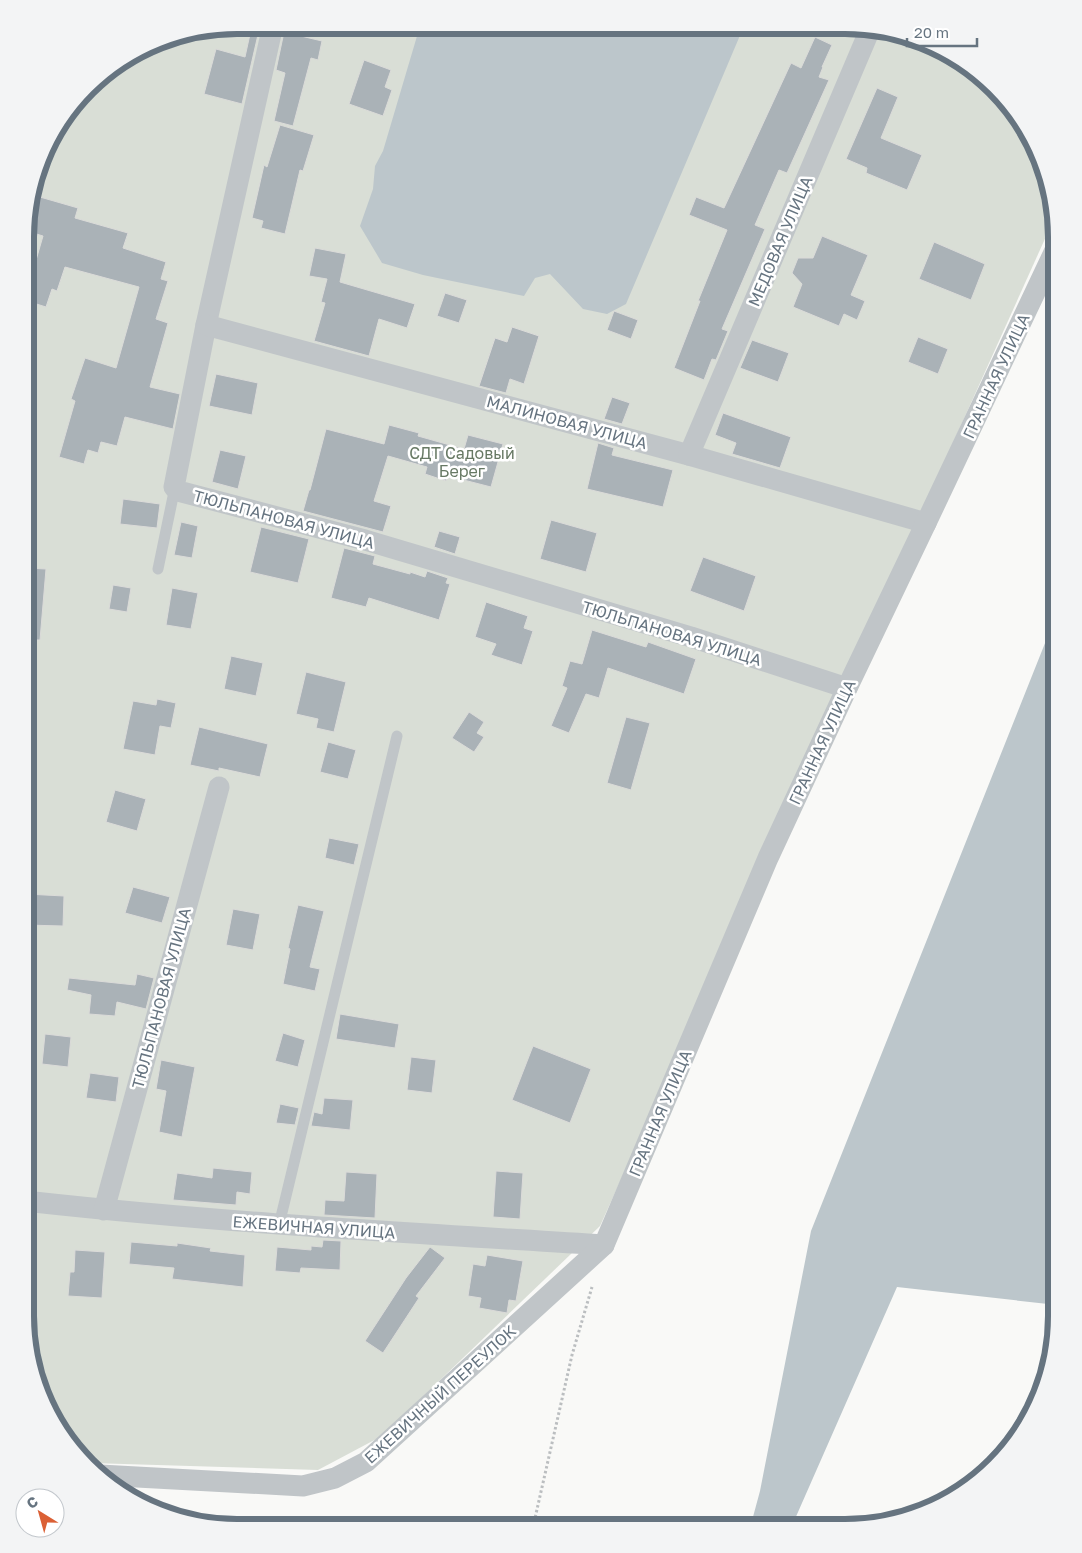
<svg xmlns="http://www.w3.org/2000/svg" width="1082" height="1553" font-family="'Golos Text',sans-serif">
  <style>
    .green { fill: #d9ded6 }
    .water { fill: #bcc6cb }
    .building { fill: #aab2b7; stroke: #dbdbd9 }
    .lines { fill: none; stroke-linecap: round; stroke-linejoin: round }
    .path { stroke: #bbbec0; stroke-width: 3; stroke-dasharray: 2.5 2.5; stroke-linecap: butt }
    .service { stroke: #c0c5c8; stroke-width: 11 }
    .minor { stroke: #c0c5c8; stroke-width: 21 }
    .labels { text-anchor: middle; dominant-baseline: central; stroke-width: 5; stroke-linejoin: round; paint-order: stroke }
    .street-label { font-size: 16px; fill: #667480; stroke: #fff }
    .park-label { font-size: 16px; fill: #677964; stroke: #fff }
    .rim { fill: none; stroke: #667480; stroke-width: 6 }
  </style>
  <rect width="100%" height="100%" fill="#f9f9f7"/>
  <!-- green -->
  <path class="green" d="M237 25 873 27 926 41 974 69 1035 143 1053 221 600 1226 382 1436 318 1470 91 1463 47 1410 25 1317 27 209 53 131 97 77 168 36Z"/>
  <!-- water -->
  <g class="water">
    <path d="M420 26H744L626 304 607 314 583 309 550 274 535 278 524 296 423 275 382 263 360 226 373 189 375 166 383 151Z"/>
    <path d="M1057 613V1305L897 1287 791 1528H750L760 1491 811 1231Z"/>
  </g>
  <!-- building -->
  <g class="building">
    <path d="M252 25 260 26 242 104 204 94 216 49 245 57Z"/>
    <path d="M284 32 322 41 318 60 311 58 293 126 274 121 285 73 276 70Z"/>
    <path d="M815 37 832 45 822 67H823L819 77 829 80 787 173 779 170 755 225 765 229 722 329 728 331 716 360 712 359 704 380 674 368 700 301H698L727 230 689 215 696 197 724 208 791 63 801 68Z"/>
    <path d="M364 60 391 70 385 87 392 90 383 116 349 104Z"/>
    <path d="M877 88 898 97 881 138 922 155 907 190 866 173 867 168 846 159Z"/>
    <path d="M280 125 314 135 303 171 300 170 285 234 261 228 263 221 252 218 264 165 267 167Z"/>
    <path d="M40 197 78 208 75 218 128 233 123 248 166 262 161 279 168 281 156 319 168 323 150 387 180 394 173 429 125 417 117 446 101 442 98 453 88 450 84 464 59 457 75 401 71 399 85 358 116 368 139 287 65 267 57 291 52 289 46 307 27 301V280L30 281 43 236 30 232Z"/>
    <path d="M822 236 868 255 851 295 865 301 857 320 844 314 839 326 793 307 802 284 792 273 798 258H813Z"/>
    <path d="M934 242 985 264 971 300 919 279Z"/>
    <path d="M315 248 346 254 340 282 415 304 407 328 379 319 369 356 314 341 325 303 321 302 327 279 309 276Z"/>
    <path d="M445 293 467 300 459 323 437 316Z"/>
    <path d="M614 311 638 320 631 339 607 330Z"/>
    <path d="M512 327 539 336 524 384 510 379 506 393 479 386 495 338 507 342Z"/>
    <path d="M918 337 948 349 938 374 908 362Z"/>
    <path d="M752 340 789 353 778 382 740 368Z"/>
    <path d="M216 374 258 383 252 415 209 406Z"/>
    <path d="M612 397 630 403 622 424 604 419Z"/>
    <path d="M723 413 791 437 780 468 732 454 736 443 715 435Z"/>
    <path d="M389 425 419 433 418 436 464 449 468 435 503 444 491 487 448 476 446 481 425 474 427 467 388 456 374 501 391 506 383 532 303 511 309 490H310L326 429 384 444Z"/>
    <path d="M598 443 614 448 612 455 673 470 663 507 587 489Z"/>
    <path d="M220 450 246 456 238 489 212 482Z"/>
    <path d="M123 499 160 504 157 528 120 524Z"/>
    <path d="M551 520 597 533 586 572 540 559Z"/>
    <path d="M181 522 198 526 192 558 174 555Z"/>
    <path d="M261 527 309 539 298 583 250 572Z"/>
    <path d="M439 531 460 537 455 554 434 547Z"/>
    <path d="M344 548 375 556 373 564 410 574V572L425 577 427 571 448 578 446 583 450 584 439 620 369 598 366 607 331 598Z"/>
    <path d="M703 557 756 576 744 611 690 591Z"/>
    <path d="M26 568 46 569 40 640H26Z"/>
    <path d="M113 585 131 588 127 612 109 609Z"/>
    <path d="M172 588 198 593 191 629 166 625Z"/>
    <path d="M486 602 528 616 524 628 533 631 522 665 491 655 496 644 475 637Z"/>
    <path d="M592 630 646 647 648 642 696 659 684 694 608 668 599 698 586 694 569 733 551 726 567 688 562 686 570 661 582 664Z"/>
    <path d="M231 656 263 663 256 696 224 689Z"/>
    <path d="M306 672 346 682 334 732 316 728 318 719 296 714Z"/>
    <path d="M157 699 176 703 171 728 160 726 155 755 123 749 133 701 156 705Z"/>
    <path d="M469 712 484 722 477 733 484 737 474 752 452 738Z"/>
    <path d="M626 717 650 723 631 790 607 783Z"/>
    <path d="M199 727 268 744 260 777 219 768V771L190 765Z"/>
    <path d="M328 742 356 750 348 779 320 772Z"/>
    <path d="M115 790 146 799 137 831 106 822Z"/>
    <path d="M329 838 359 844 354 865 325 858Z"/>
    <path d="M133 887 170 897 162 923 125 913Z"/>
    <path d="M26 894 64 896 63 926 26 925Z"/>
    <path d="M298 905 324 911 310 967 320 969 315 991 283 984 290 949 288 948Z"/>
    <path d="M233 909 260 914 253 950 226 945Z"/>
    <path d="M137 974 154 978 146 1009 117 1002 115 1016 89 1014 91 995 67 990 69 978 135 985Z"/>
    <path d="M340 1014 399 1024 395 1048 336 1039Z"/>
    <path d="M283 1033 305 1040 298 1067 275 1061Z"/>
    <path d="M45 1034 71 1037 68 1067 42 1064Z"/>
    <path d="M533 1046 591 1069 570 1123 512 1100Z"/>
    <path d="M411 1057 436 1060 432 1093 407 1090Z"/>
    <path d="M161 1060 195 1067 182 1137 159 1132 166 1091 156 1089Z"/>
    <path d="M90 1073 119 1077 116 1102 86 1098Z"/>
    <path d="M324 1098 353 1100 350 1130 311 1126 314 1112 322 1114Z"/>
    <path d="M280 1104 299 1108 295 1125 276 1123Z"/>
    <path d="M213 1168 252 1172 250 1194 237 1192 236 1205 173 1200 177 1173 212 1178Z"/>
    <path d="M496 1171 523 1173 520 1219 493 1217Z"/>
    <path d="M346 1172 377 1174 375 1218 324 1215 325 1200 344 1201Z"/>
    <path d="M323 1240 341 1241 340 1270 301 1268 300 1273 275 1271 277 1247 311 1250V1246L322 1247Z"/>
    <path d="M131 1242 177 1246V1243L211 1248 210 1251 245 1255 243 1287 172 1279 174 1268 129 1264Z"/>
    <path d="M430 1247 445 1258 416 1296 419 1298 383 1353 365 1341 406 1278Z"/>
    <path d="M75 1250 105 1252 102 1298 68 1296 70 1272H74Z"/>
    <path d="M487 1255 523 1261 516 1301 509 1300 507 1313 479 1308 481 1298 468 1296 473 1264 485 1266Z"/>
  </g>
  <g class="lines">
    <!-- path -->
    <path class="path" d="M533 1527 572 1355 592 1287"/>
    <!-- service -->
    <g class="service">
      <path d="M158 569 175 487"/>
      <path d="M279 1225 397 736"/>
    </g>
    <!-- minor -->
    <g class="minor">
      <path d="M273 25 206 325 174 487 178 491 365 540 691 637 847 688"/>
      <path d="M206 325 689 455 926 523"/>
      <path d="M689 455 871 27"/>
      <path d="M25 1199 34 1202C224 1223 414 1233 604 1245"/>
      <path d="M104 1210 219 787"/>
      <path d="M100 1475 303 1486 335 1478 366 1462 604 1245 768 858 847 688 926 523 1057 246"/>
    </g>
  </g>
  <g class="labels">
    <!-- street labels -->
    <g class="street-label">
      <text transform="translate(780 241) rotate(-67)">МЕДОВАЯ УЛИЦА</text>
      <text transform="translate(996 376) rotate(-65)">ГРАННАЯ УЛИЦА</text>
      <text transform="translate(567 422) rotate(15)">МАЛИНОВАЯ УЛИЦА</text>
      <text transform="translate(284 519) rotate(15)">ТЮЛЬПАНОВАЯ УЛИЦА</text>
      <text transform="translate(672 633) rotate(17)">ТЮЛЬПАНОВАЯ УЛИЦА</text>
      <text transform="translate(822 742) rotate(-65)">ГРАННАЯ УЛИЦА</text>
      <text transform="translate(161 998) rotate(-75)">ТЮЛЬПАНОВАЯ УЛИЦА</text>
      <text transform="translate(660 1113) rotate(-67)">ГРАННАЯ УЛИЦА</text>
      <text transform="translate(314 1227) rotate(4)">ЕЖЕВИЧНАЯ УЛИЦА</text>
      <text transform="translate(440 1394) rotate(-42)">ЕЖЕВИЧНЫЙ ПЕРЕУЛОК</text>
    </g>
    <!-- park labels -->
    <g class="park-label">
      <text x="462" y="453">СДТ Садовый<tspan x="462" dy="18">Берег</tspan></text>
    </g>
  </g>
  <!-- crop -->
  <path d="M0 0H1082V1553H0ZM237 34H845A203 203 0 0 1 1048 237V1316A203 203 0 0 1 845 1519H237A203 203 0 0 1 34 1316V237A203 203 0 0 1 237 34Z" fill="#f3f4f5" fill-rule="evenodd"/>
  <path class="rim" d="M237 34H845A203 203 0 0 1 1048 237V1316A203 203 0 0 1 845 1519H237A203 203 0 0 1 34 1316V237A203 203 0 0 1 237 34Z"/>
  <!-- north arrow -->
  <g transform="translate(40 1513) rotate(323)"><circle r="24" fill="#ffffff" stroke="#c2c7cc"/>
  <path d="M0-4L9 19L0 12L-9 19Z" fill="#db6035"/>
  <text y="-8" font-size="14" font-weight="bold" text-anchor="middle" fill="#667480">С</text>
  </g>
  <!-- scale -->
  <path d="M907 38v8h70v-8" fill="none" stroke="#667480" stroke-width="2.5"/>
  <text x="914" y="38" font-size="15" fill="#667480" stroke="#ffffff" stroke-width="4" paint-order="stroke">20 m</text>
</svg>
